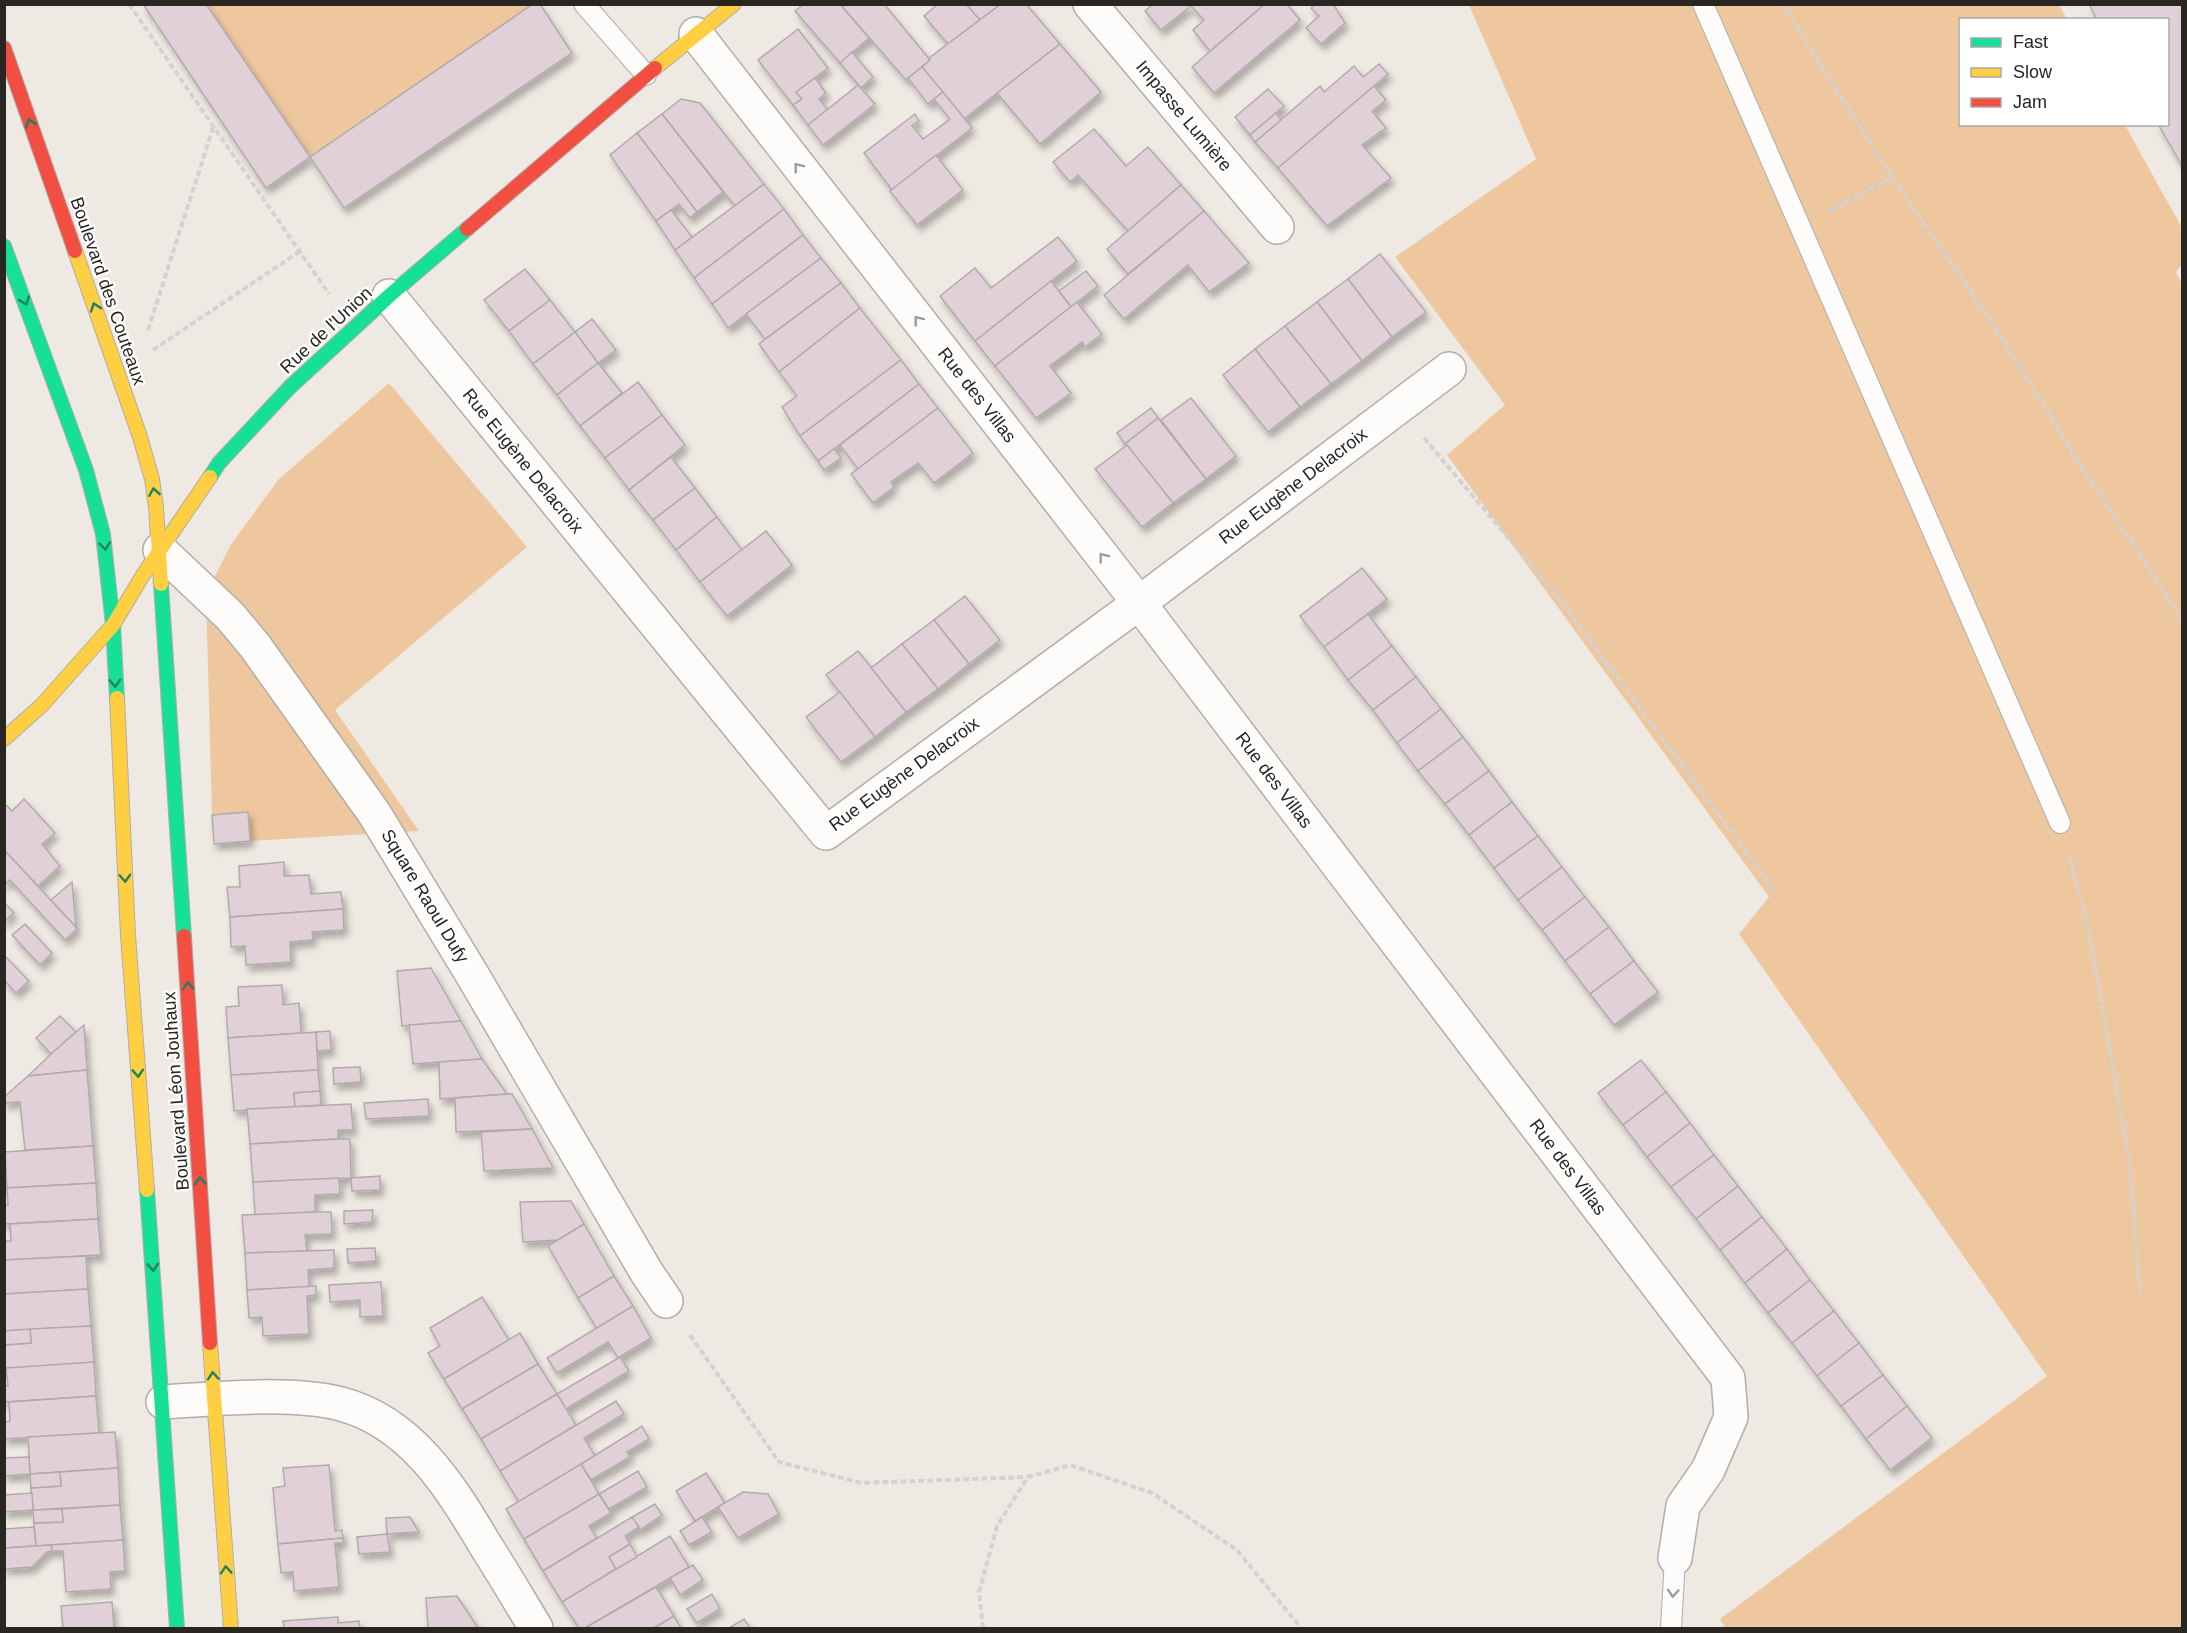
<svg xmlns="http://www.w3.org/2000/svg" width="2187" height="1633" font-family="Helvetica,sans-serif">
  <style>
    .green { fill: #eec79e }
    .building { fill: #e2d0d9; stroke: #b0abaa; stroke-width: 1.5; filter: url(#shadow) }
    .lines { fill: none; stroke-linecap: round; stroke-linejoin: round }
    .lane-casing { stroke: #b2ada9; stroke-width: 22 }
    .street-casing { stroke: #b2ada9; stroke-width: 36 }
    .fast-casing { stroke: #b2ada9; stroke-width: 16 }
    .slow-casing { stroke: #b2ada9; stroke-width: 16 }
    .jam-casing { stroke: #b2ada9; stroke-width: 16 }
    .path { stroke: #d4d2d0; stroke-width: 4; stroke-dasharray: 6 3; stroke-linecap: butt }
    .lane { stroke: #fdfcfb; stroke-width: 20 }
    .street { stroke: #fdfcfb; stroke-width: 33 }
    .fast { stroke: #16e098; stroke-width: 14 }
    .slow { stroke: #ffcf43; stroke-width: 14 }
    .jam { stroke: #f24e42; stroke-width: 14 }
    .oneway { stroke: #20825c }
    .oneway2 { stroke: #9e9b99 }
    .labels { text-anchor: middle; dominant-baseline: central; stroke-width: 4.5; stroke-linejoin: round; paint-order: stroke }
    .street-label { font-size: 18px; fill: #292521; stroke: #fff }
  </style>
  <defs>
    <filter id="shadow"><feDropShadow dx="3.5" dy="6" stdDeviation="3" flood-color="#0004"/></filter>
  </defs>
  <rect width="100%" height="100%" fill="#efe9e3"/>
  <!-- green -->
  <g class="green">
    <path d="M206 5H533L310 157Z"/>
    <path d="M1469 5H2059L2067 19 1960 20V124L2125 125 2182 228V265L2176 272 2182 284V1628H1725L1720 1619 2047 1376 1739 934 1769 897 1447 455 1505 405 1395 257 1536 159Z"/>
    <path d="M389 383 527 547 335 710 419 831 250 841 248 812 212 815 206 594 230 546 278 480Z"/>
  </g>
  <!-- building -->
  <g class="building">
    <path d="M143 4H206L310 157 266 188Z"/>
    <path d="M533 4H540L572 53 344 208 310 157Z"/>
    <path d="M804 4H840L869 38 840 63 795 11Z"/>
    <path d="M840 4H884L930 60 906 80Z"/>
    <path d="M938 4H966L980 20 948 44 924 16Z"/>
    <path d="M966 4H1001L980 20Z"/>
    <path d="M1001 4H1026L1060 44 964 119 922 67 930 60 929 58Z"/>
    <path d="M1153 4H1265L1210 51 1193 30 1204 20 1191 6 1161 30 1145 11Z"/>
    <path d="M1265 4H1287L1300 20 1214 93 1192 67Z"/>
    <path d="M1316 4H1333L1345 23 1321 44 1306 28 1319 16 1311 8Z"/>
    <path d="M2089 4H2182V166L2158 124H2168V20H2097Z"/>
    <path d="M798 29 828 68 796 92 802 99 793 105 758 60Z"/>
    <path d="M1060 44 1101 92 1040 144 997 93Z"/>
    <path d="M852 52 873 77 861 88 840 63Z"/>
    <path d="M1379 64 1388 74 1278 168 1255 142 1320 86 1324 92 1354 66 1363 77Z"/>
    <path d="M922 67 943 92 928 104 908 78Z"/>
    <path d="M815 78 826 93 819 99 828 110 808 125 793 105 802 99 796 92Z"/>
    <path d="M858 85 875 104 823 145 808 125Z"/>
    <path d="M1374 86 1386 100 1372 111 1386 128 1362 145 1391 178 1327 226 1278 168Z"/>
    <path d="M1268 89 1284 106 1250 135 1235 117Z"/>
    <path d="M943 92 972 128 892 190 864 153 915 114 919 121 912 126 923 139 950 119 934 99Z"/>
    <path d="M681 99 700 103 764 184 735 206 662 114Z"/>
    <path d="M1276 113 1281 120 1255 142 1250 135Z"/>
    <path d="M662 114 723 192 697 212 637 133Z"/>
    <path d="M1094 129 1126 166 1148 147 1181 185 1128 231 1078 175 1070 182 1053 162Z"/>
    <path d="M637 133 697 212 690 218 679 204 656 221 610 155Z"/>
    <path d="M936 155 963 190 917 225 890 191Z"/>
    <path d="M764 184 784 209 694 278 675 250Z"/>
    <path d="M1181 185 1204 211 1128 274 1107 249Z"/>
    <path d="M784 209 803 235 712 304 694 278Z"/>
    <path d="M671 210 692 237 675 250 656 221Z"/>
    <path d="M1204 211 1249 263 1209 292 1188 265 1124 319 1104 295Z"/>
    <path d="M803 235 821 258 728 328 712 304Z"/>
    <path d="M1058 237 1077 261 975 341 940 296 975 268 991 288Z"/>
    <path d="M1380 254 1426 312 1392 337 1348 279Z"/>
    <path d="M821 258 841 283 765 339 746 314Z"/>
    <path d="M525 269 550 300 509 331 484 300Z"/>
    <path d="M1086 271 1098 286 1071 307 1059 291Z"/>
    <path d="M1348 279 1392 337 1362 361 1317 302Z"/>
    <path d="M1051 281 1071 307 995 366 975 341Z"/>
    <path d="M841 283 860 308 779 372 759 344Z"/>
    <path d="M550 300 575 332 533 364 509 331Z"/>
    <path d="M1077 302 1102 334 1085 347 1082 342 1050 366 1071 393 1036 418 995 366Z"/>
    <path d="M1317 302 1362 361 1331 384 1285 326Z"/>
    <path d="M860 308 901 360 800 436 782 407 797 396 779 372Z"/>
    <path d="M592 319 616 350 598 363 575 332Z"/>
    <path d="M1285 326 1331 384 1300 407 1255 349Z"/>
    <path d="M575 332 598 363 557 395 533 364Z"/>
    <path d="M1255 349 1300 407 1268 432 1223 375Z"/>
    <path d="M901 360 919 384 818 461 800 436Z"/>
    <path d="M598 363 622 393 580 426 557 395Z"/>
    <path d="M638 382 662 415 605 458 580 426Z"/>
    <path d="M919 384 938 408 858 469 840 445Z"/>
    <path d="M1191 398 1236 456 1206 479 1161 420Z"/>
    <path d="M938 408 973 453 934 483 918 463 891 482 894 487 873 503 851 474Z"/>
    <path d="M1151 408 1158 418 1125 444 1117 433Z"/>
    <path d="M662 415 685 445 629 490 605 458Z"/>
    <path d="M1158 418 1206 479 1173 503 1125 444Z"/>
    <path d="M1127 445 1173 503 1142 527 1095 469Z"/>
    <path d="M834 449 841 458 824 470 818 461Z"/>
    <path d="M671 457 695 488 653 520 629 490Z"/>
    <path d="M695 488 717 517 676 550 653 520Z"/>
    <path d="M717 517 742 550 700 582 676 550Z"/>
    <path d="M766 531 792 565 727 616 700 582Z"/>
    <path d="M1362 568 1387 599 1324 647 1300 616Z"/>
    <path d="M965 596 1000 640 969 664 934 620Z"/>
    <path d="M1368 614 1392 646 1348 680 1324 647Z"/>
    <path d="M934 620 969 664 938 689 902 644Z"/>
    <path d="M902 644 938 689 906 712 871 668Z"/>
    <path d="M1392 646 1416 677 1373 710 1348 680Z"/>
    <path d="M858 651 906 712 875 737 826 675Z"/>
    <path d="M1416 677 1441 709 1397 743 1373 710Z"/>
    <path d="M840 692 875 737 841 762 806 717Z"/>
    <path d="M1441 709 1463 737 1418 771 1397 743Z"/>
    <path d="M1463 737 1489 771 1445 804 1418 771Z"/>
    <path d="M1489 771 1512 802 1469 835 1445 804Z"/>
    <path d="M24 799 55 833 42 844 60 866 38 886 4 850V803L12 811Z"/>
    <path d="M1512 802 1538 836 1494 868 1469 835Z"/>
    <path d="M248 812 250 841 214 844 212 815Z"/>
    <path d="M1538 836 1562 867 1518 900 1494 868Z"/>
    <path d="M4 850 76 927V930L65 940 10 880 4 885Z"/>
    <path d="M284 862V876L309 875 311 894 341 892 343 909 230 917 227 887H240L239 866Z"/>
    <path d="M1562 867 1585 897 1542 930 1518 900Z"/>
    <path d="M72 882 76 927 51 900Z"/>
    <path d="M1585 897 1609 927 1565 961 1542 930Z"/>
    <path d="M4 902 14 913 4 922Z"/>
    <path d="M343 909 344 930 312 932 313 940 290 942 291 962 246 965 245 946 231 947 230 917Z"/>
    <path d="M25 924 52 953 40 965 12 935Z"/>
    <path d="M1609 927 1634 961 1590 994 1565 961Z"/>
    <path d="M4 955 29 981 16 993 4 980Z"/>
    <path d="M1634 961 1658 992 1614 1025 1590 994Z"/>
    <path d="M431 968 461 1021 402 1026 397 971Z"/>
    <path d="M282 985 283 1005 299 1003 301 1033 228 1038 226 1007 239 1006 238 987Z"/>
    <path d="M60 1016 76 1032 51 1054 36 1038Z"/>
    <path d="M461 1021 482 1059 413 1064 409 1025Z"/>
    <path d="M84 1025 87 1070 28 1076 51 1054Z"/>
    <path d="M330 1031 331 1050 317 1051 316 1032Z"/>
    <path d="M316 1032 318 1070 231 1075 228 1038Z"/>
    <path d="M482 1059 507 1094 440 1099 439 1062Z"/>
    <path d="M1641 1060 1666 1092 1623 1125 1598 1093Z"/>
    <path d="M360 1067 361 1082 334 1084 333 1068Z"/>
    <path d="M87 1070 93 1146 25 1150 20 1102 4 1103V1097L28 1076Z"/>
    <path d="M318 1070 320 1091 294 1093 295 1107 234 1111 231 1075Z"/>
    <path d="M320 1091 321 1105 295 1107 294 1093Z"/>
    <path d="M1666 1092 1690 1123 1647 1157 1623 1125Z"/>
    <path d="M507 1094H512L532 1129 456 1132 455 1098Z"/>
    <path d="M428 1099 429 1116 366 1119 364 1103Z"/>
    <path d="M351 1104 353 1130H338V1139L250 1144 247 1109Z"/>
    <path d="M1690 1123 1714 1155 1671 1187 1647 1157Z"/>
    <path d="M532 1129 553 1168 484 1171 481 1132Z"/>
    <path d="M338 1139H350L351 1178 253 1182 250 1144Z"/>
    <path d="M93 1146 96 1183 7 1188 5 1152Z"/>
    <path d="M1714 1155 1738 1186 1696 1219 1671 1187Z"/>
    <path d="M380 1176V1190L352 1191 351 1178Z"/>
    <path d="M339 1178 340 1194 315 1195V1212L255 1215 253 1182Z"/>
    <path d="M96 1183 98 1219 4 1224V1205H8L7 1188Z"/>
    <path d="M1738 1186 1762 1217 1720 1250 1696 1219Z"/>
    <path d="M571 1201 584 1224 558 1240 523 1242 520 1202Z"/>
    <path d="M373 1210 372 1222 344 1224V1211Z"/>
    <path d="M315 1212H331L332 1234 305 1235 307 1251 245 1253 242 1215Z"/>
    <path d="M1762 1217 1787 1249 1745 1283 1720 1250Z"/>
    <path d="M98 1219 101 1255 4 1260V1241H11L10 1224Z"/>
    <path d="M584 1224 614 1276 578 1298 548 1246Z"/>
    <path d="M375 1248 376 1261 348 1263 347 1249Z"/>
    <path d="M1787 1249 1810 1280 1768 1313 1745 1283Z"/>
    <path d="M334 1250V1268L308 1270 309 1287 247 1290 245 1253Z"/>
    <path d="M86 1256 88 1289 4 1294V1260Z"/>
    <path d="M614 1276 633 1306 597 1329 578 1298Z"/>
    <path d="M1810 1280 1834 1311 1792 1343 1768 1313Z"/>
    <path d="M381 1282 383 1316 360 1317V1300L330 1302 329 1285Z"/>
    <path d="M316 1286V1295L307 1296 309 1334 263 1336 262 1317 249 1318 247 1290Z"/>
    <path d="M88 1289 91 1326 4 1331V1294Z"/>
    <path d="M482 1297 509 1340 444 1379 428 1353 440 1346 430 1328Z"/>
    <path d="M633 1306 651 1338 618 1358 608 1342 557 1373 547 1358Z"/>
    <path d="M1834 1311 1859 1343 1817 1376 1792 1343Z"/>
    <path d="M91 1326 94 1362 4 1369V1345L31 1343 30 1329Z"/>
    <path d="M30 1329 31 1343 4 1345V1331Z"/>
    <path d="M520 1333 538 1364 462 1409 444 1379Z"/>
    <path d="M1859 1343 1883 1375 1841 1406 1817 1376Z"/>
    <path d="M620 1357 629 1371 566 1409 557 1394Z"/>
    <path d="M94 1362 96 1396 4 1402V1386H8L6 1368Z"/>
    <path d="M538 1364 557 1394 481 1439 462 1409Z"/>
    <path d="M1883 1375 1907 1406 1866 1439 1841 1406Z"/>
    <path d="M557 1394 576 1425 500 1471 481 1439Z"/>
    <path d="M96 1396 99 1433 4 1439V1422L10 1421 9 1402Z"/>
    <path d="M616 1401 624 1414 584 1438 595 1456 519 1502 500 1471Z"/>
    <path d="M1907 1406 1932 1438 1890 1470 1866 1439Z"/>
    <path d="M642 1426 649 1439 627 1452 630 1457 591 1480 581 1464Z"/>
    <path d="M115 1432 118 1468 30 1474 28 1437Z"/>
    <path d="M29 1457 30 1474 4 1476V1458Z"/>
    <path d="M581 1464 599 1494 524 1539 506 1509Z"/>
    <path d="M329 1465 335 1531 342 1530 343 1538 278 1544 273 1488 285 1486 283 1468Z"/>
    <path d="M118 1468 120 1505 33 1510 31 1488 61 1486 60 1472Z"/>
    <path d="M638 1471 647 1487 609 1509 599 1494Z"/>
    <path d="M60 1472 61 1486 31 1488 30 1474Z"/>
    <path d="M706 1473 725 1503 695 1521 676 1491Z"/>
    <path d="M743 1492 768 1494 779 1514 738 1538 718 1507Z"/>
    <path d="M32 1493 33 1510 4 1512V1495Z"/>
    <path d="M599 1494 611 1513 589 1526 597 1538 543 1571 524 1539Z"/>
    <path d="M655 1504 662 1515 640 1530 632 1517Z"/>
    <path d="M120 1505 123 1540 36 1546 34 1523 63 1522 62 1509Z"/>
    <path d="M62 1509 63 1522 34 1523 33 1510Z"/>
    <path d="M410 1517 419 1532 387 1534 386 1518Z"/>
    <path d="M632 1517 639 1527 625 1536 630 1544 609 1557 616 1569 562 1602 543 1571Z"/>
    <path d="M702 1517 712 1532 689 1545 680 1531Z"/>
    <path d="M34 1527 36 1546 4 1548V1529Z"/>
    <path d="M387 1534 390 1552 359 1554 357 1537Z"/>
    <path d="M670 1536 689 1567 585 1628H579L562 1602Z"/>
    <path d="M343 1538V1543H335L339 1587 294 1591 293 1572 281 1573 278 1544Z"/>
    <path d="M123 1540 125 1571 110 1572 111 1589 66 1592 63 1551H52L51 1545Z"/>
    <path d="M630 1544 637 1557 616 1569 609 1557Z"/>
    <path d="M51 1545 52 1551 47 1552 32 1567 4 1569V1548Z"/>
    <path d="M693 1565 703 1580 680 1595 670 1578Z"/>
    <path d="M656 1587 674 1616 654 1628H585Z"/>
    <path d="M712 1594 720 1609 697 1623 687 1609Z"/>
    <path d="M457 1596 478 1628H428L426 1598Z"/>
    <path d="M112 1602 114 1628H63L61 1606Z"/>
    <path d="M674 1616 681 1628H654Z"/>
    <path d="M338 1617V1623L359 1621 360 1628H284L283 1621Z"/>
    <path d="M744 1619 750 1628H729Z"/>
  </g>
  <g class="lines">
    <!-- lane casing -->
    <g class="lane-casing">
      <g id="lane">
        <path d="M584 4 646 75"/>
        <path d="M1703 4 2060 823"/>
        <path d="M1671 1628 1675 1558"/>
      </g>
    </g>
    <!-- street casing -->
    <g class="street-casing">
      <g id="street">
        <path d="M1090 4 1277 227"/>
        <path d="M696 34 1139 603 1728 1378 1731 1417 1708 1470 1683 1506 1675 1558"/>
        <path d="M389 296 826 833 1139 603 1449 369"/>
        <path d="M160 550 230 616 255 646 374 813 473 976 647 1273 666 1301"/>
        <path d="M163 1402C216 1399 290 1391 341 1404 410 1422 450 1485 484 1543 502 1571 519 1600 536 1628"/>
      </g>
    </g>
    <!-- fast casing -->
    <g class="fast-casing">
      <g id="fast">
        <path d="M4 246 86 470 103 534 113 625 117 698"/>
        <path d="M210 477 219 463 290 387 389 296 467 229"/>
        <path d="M161 584 184 936"/>
        <path d="M147 1190 177 1628"/>
      </g>
    </g>
    <!-- slow casing -->
    <g class="slow-casing">
      <g id="slow">
        <path d="M655 68 734 4"/>
        <path d="M75 251 140 437 152 479 156 507 161 584"/>
        <path d="M117 698 128 935 147 1190"/>
        <path d="M4 739 42 705 113 625 143 575 210 477"/>
        <path d="M210 1343 231 1628"/>
      </g>
    </g>
    <!-- jam casing -->
    <g class="jam-casing">
      <g id="jam">
        <path d="M4 48 75 251"/>
        <path d="M467 229 655 68"/>
        <path d="M184 936 210 1343"/>
      </g>
    </g>
    <!-- path -->
    <g class="path">
      <path d="M129 4 329 294"/>
      <path d="M1782 4 1892 177"/>
      <path d="M1830 211 1892 177 1991 321 2083 469 2182 619"/>
      <path d="M148 330 213 128"/>
      <path d="M153 350 299 252"/>
      <path d="M1424 438 1560 599 1778 895"/>
      <path d="M2069 856 2088 926 2130 1164 2140 1294"/>
      <path d="M690 1335 779 1462 862 1483 1027 1477"/>
      <path d="M983 1628 979 1592 997 1526 1028 1477 1070 1465 1152 1493 1237 1550 1301 1628"/>
    </g>
    <!-- lane -->
    <use href="#lane" class="lane"/>
    <!-- street -->
    <use href="#street" class="street"/>
    <!-- fast -->
    <use href="#fast" class="fast"/>
    <!-- slow -->
    <use href="#slow" class="slow"/>
    <!-- jam -->
    <use href="#jam" class="jam"/>
  </g>
  <!-- one-way arrows -->
  <defs><path id="oneway-chevron" d="M-2-3.5L2.5 0L-2 3.5" fill="none" stroke-width="1.6" stroke-linecap="round" stroke-linejoin="round" transform="scale(1.5)"/></defs>
  <g class="oneway">
    <use href="#oneway-chevron" transform="translate(30 123) rotate(-109)"/>
    <use href="#oneway-chevron" transform="translate(25 301) rotate(70)"/>
    <use href="#oneway-chevron" transform="translate(95 307) rotate(-109)"/>
    <use href="#oneway-chevron" transform="translate(154 492) rotate(-99)"/>
    <use href="#oneway-chevron" transform="translate(105 546) rotate(83)"/>
    <use href="#oneway-chevron" transform="translate(115 683) rotate(87)"/>
    <use href="#oneway-chevron" transform="translate(125 878) rotate(87)"/>
    <use href="#oneway-chevron" transform="translate(188 986) rotate(-94)"/>
    <use href="#oneway-chevron" transform="translate(138 1073) rotate(86)"/>
    <use href="#oneway-chevron" transform="translate(200 1181) rotate(-94)"/>
    <use href="#oneway-chevron" transform="translate(153 1267) rotate(86)"/>
    <use href="#oneway-chevron" transform="translate(213 1376) rotate(-94)"/>
    <use href="#oneway-chevron" transform="translate(226 1570) rotate(-94)"/>
  </g>
  <g class="oneway2">
    <use href="#oneway-chevron" transform="translate(798 167) rotate(-128)"/>
    <use href="#oneway-chevron" transform="translate(918 320) rotate(-128)"/>
    <use href="#oneway-chevron" transform="translate(1103 557) rotate(-128)"/>
    <use href="#oneway-chevron" transform="translate(1673 1593) rotate(94)"/>
  </g>
  <g class="labels">
    <!-- street labels -->
    <g class="street-label">
      <text transform="translate(1184 116) rotate(50)">Impasse Lumière</text>
      <text transform="translate(108 291) rotate(71)">Boulevard des Couteaux</text>
      <text transform="translate(326 330) rotate(-43)">Rue de l'Union</text>
      <text transform="translate(977 395) rotate(52)">Rue des Villas</text>
      <text transform="translate(523 461) rotate(51)">Rue Eugène Delacroix</text>
      <text transform="translate(1293 486) rotate(-37)">Rue Eugène Delacroix</text>
      <text transform="translate(904 774) rotate(-36)">Rue Eugène Delacroix</text>
      <text transform="translate(1274 780) rotate(53)">Rue des Villas</text>
      <text transform="translate(425 896) rotate(59)">Square Raoul Dufy</text>
      <text transform="translate(176 1091) rotate(-94)">Boulevard Léon Jouhaux</text>
      <text transform="translate(1568 1167) rotate(53)">Rue des Villas</text>
    </g>
  </g>
  <!-- border -->
  <rect width="2187" height="1633" fill="none" stroke="#292521" stroke-width="12"/>
  <!-- legend -->
  <rect x="1959" y="18" width="210" height="108" fill="#ffffff" stroke="#a9a8a6" stroke-width="1.5"/>
  <rect x="1971" y="38" width="30" height="9" fill="#16e098" stroke="#a9a8a6" stroke-width="1.5"/>
  <text x="2013" y="48" font-size="18" fill="#292521">Fast</text>
  <rect x="1971" y="68" width="30" height="9" fill="#ffcf43" stroke="#a9a8a6" stroke-width="1.5"/>
  <text x="2013" y="78" font-size="18" fill="#292521">Slow</text>
  <rect x="1971" y="98" width="30" height="9" fill="#f24e42" stroke="#a9a8a6" stroke-width="1.5"/>
  <text x="2013" y="108" font-size="18" fill="#292521">Jam</text>
</svg>
